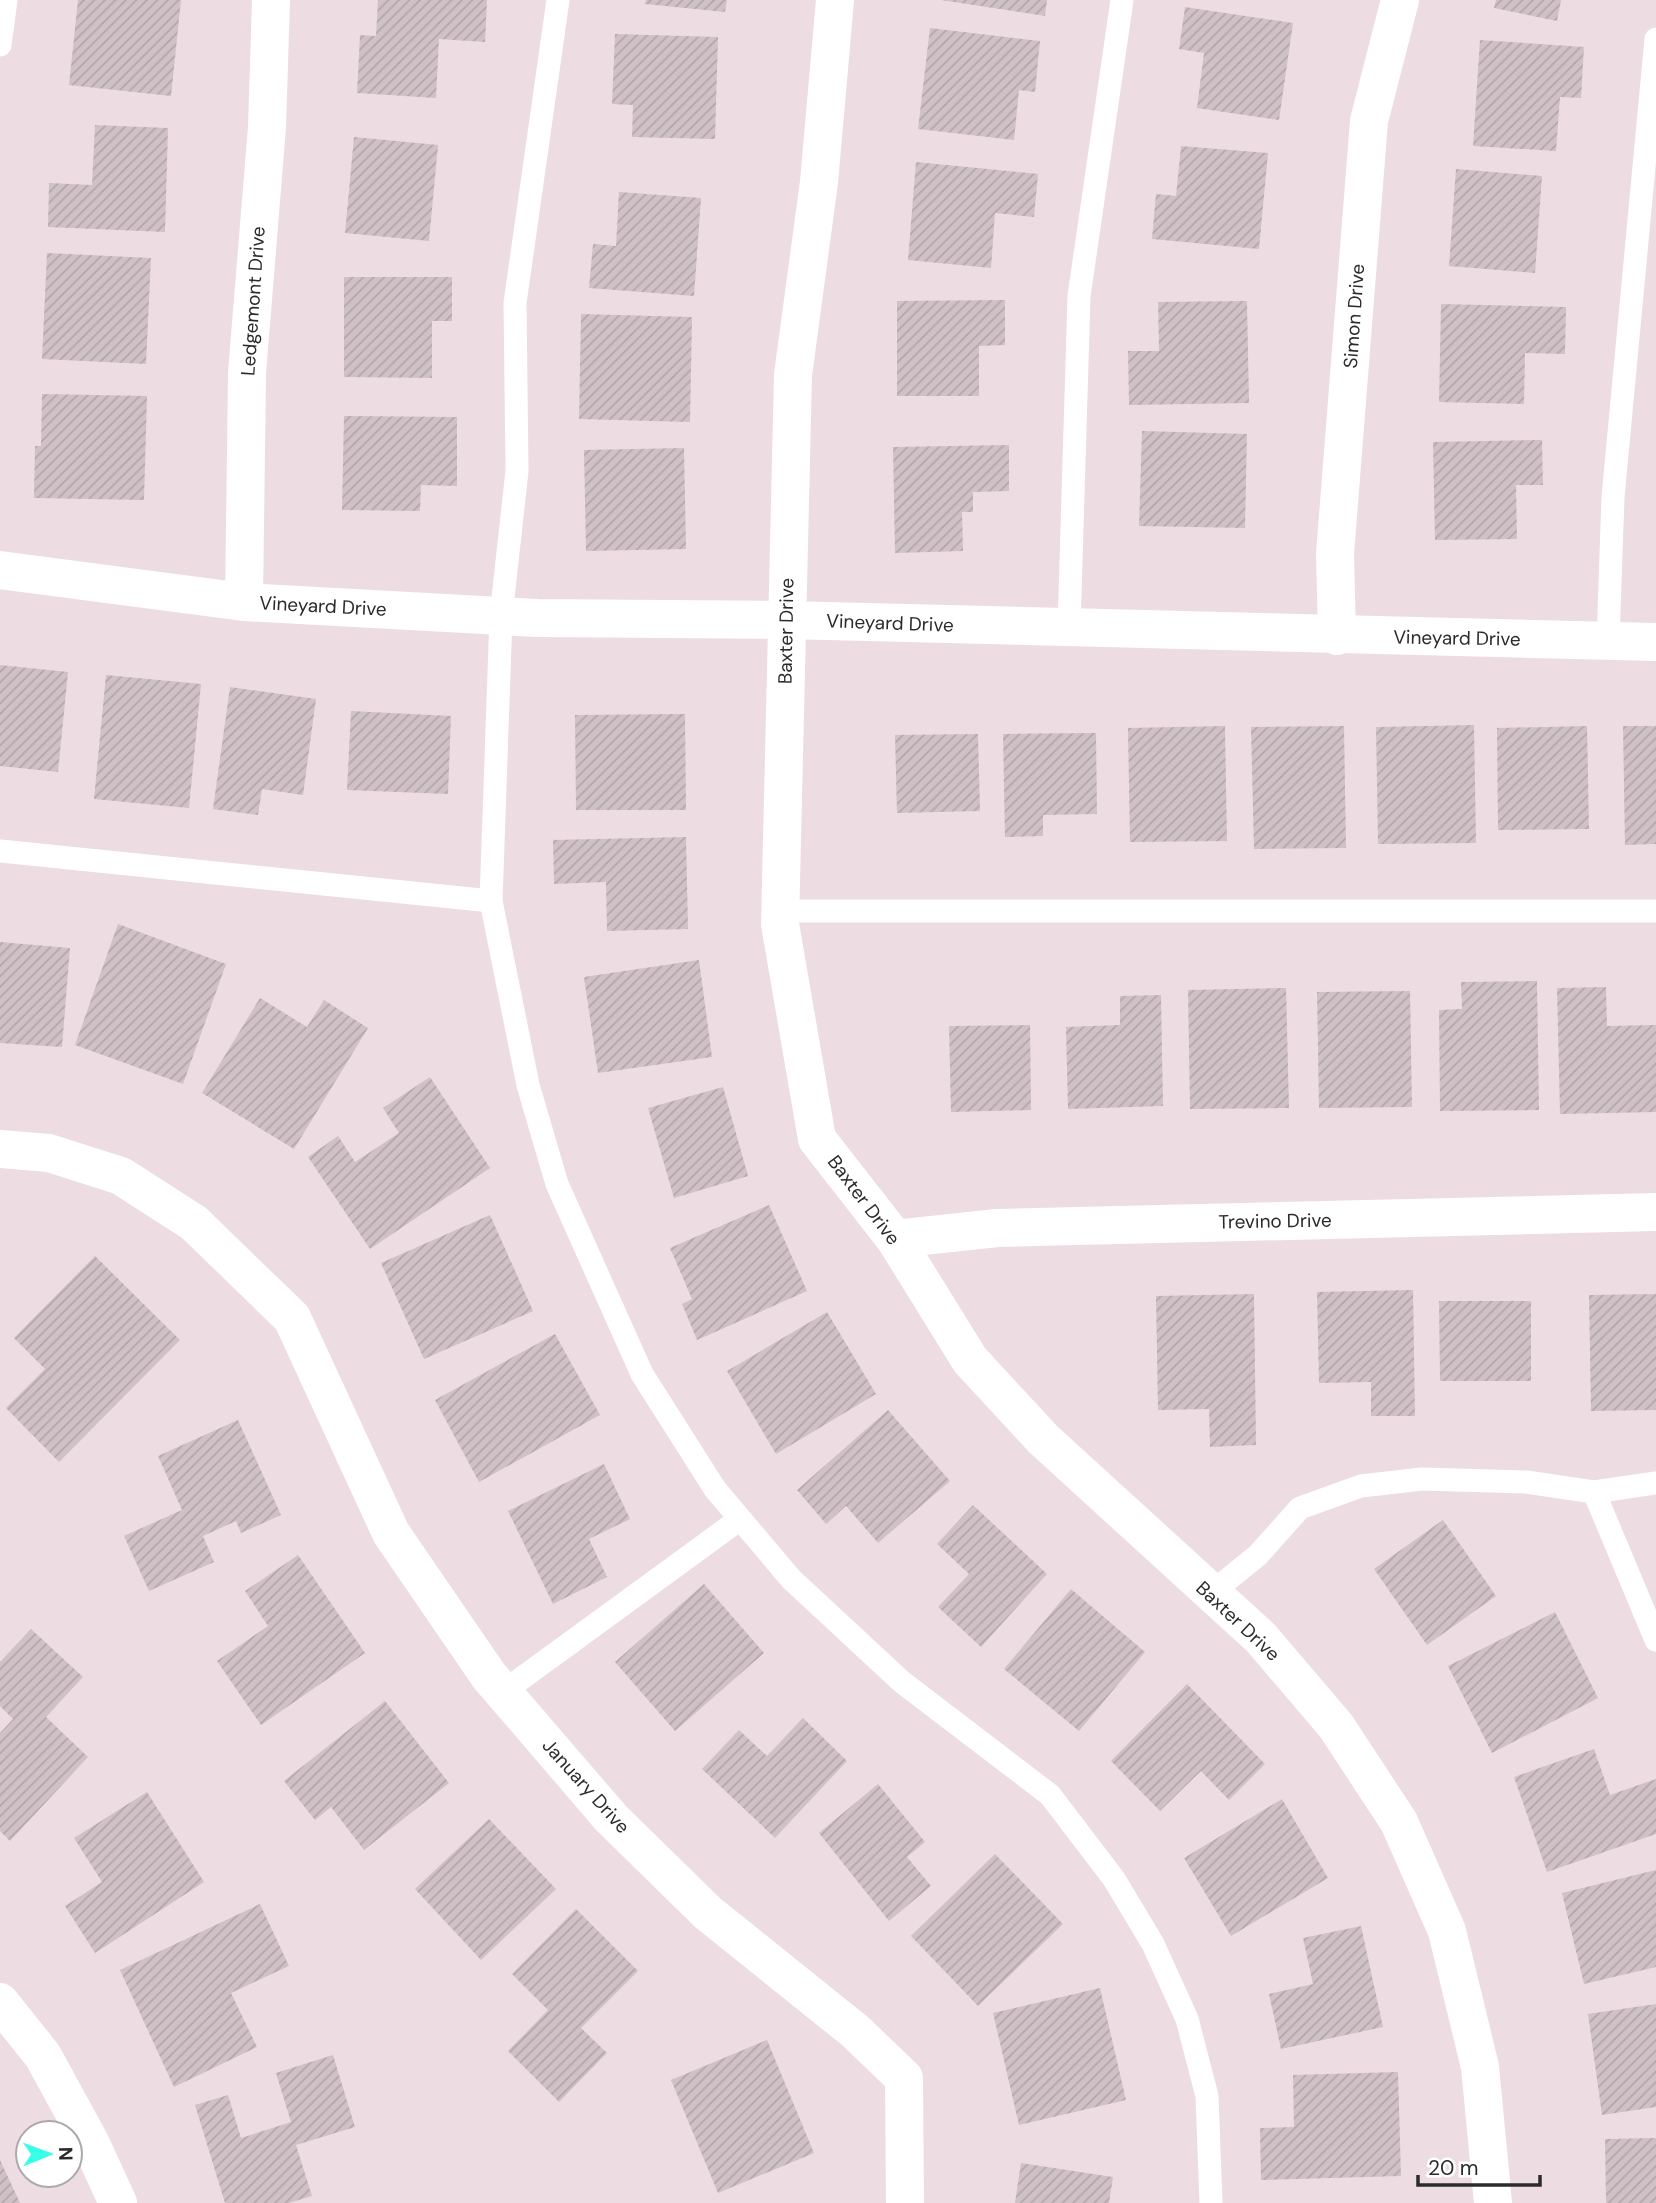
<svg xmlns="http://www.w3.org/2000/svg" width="1656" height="2203" font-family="'DM Sans',sans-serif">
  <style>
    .building { fill: url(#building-hatch) }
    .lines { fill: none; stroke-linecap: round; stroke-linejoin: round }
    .service { stroke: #fff; stroke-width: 23 }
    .minor { stroke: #fff; stroke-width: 38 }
    .tertiary { stroke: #fff; stroke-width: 38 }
    .labels { text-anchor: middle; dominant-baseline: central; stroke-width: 5; stroke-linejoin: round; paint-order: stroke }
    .street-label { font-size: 19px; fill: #2b2b2b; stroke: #fff }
  </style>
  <defs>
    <pattern id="building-hatch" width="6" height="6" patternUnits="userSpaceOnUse" patternTransform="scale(1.75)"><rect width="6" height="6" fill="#d0c1c6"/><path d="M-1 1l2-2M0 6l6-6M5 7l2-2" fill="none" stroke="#b3a6aa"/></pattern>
  </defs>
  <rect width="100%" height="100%" fill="#eedce3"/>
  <!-- building -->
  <g class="building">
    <path d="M78 0H181L171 96 69 85Z"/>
    <path d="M378 0H487L485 42 439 39 436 98 357 93 360 35 376 36Z"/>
    <path d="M646 0H727L725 12 645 4Z"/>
    <path d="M941 0H1047L1045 16Z"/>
    <path d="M1496 0H1561L1557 21 1494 8Z"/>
    <path d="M1185 7 1293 23 1279 120 1197 108 1204 53 1179 49Z"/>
    <path d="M930 28 1040 41 1035 92 1019 90 1014 140 918 129Z"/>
    <path d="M615 34 718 37 715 139 632 137 633 105 612 104Z"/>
    <path d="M1480 40 1584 47 1581 98 1560 97 1556 151 1473 146Z"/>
    <path d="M95 125 168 128 165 232 48 227 49 183 92 185Z"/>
    <path d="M354 137 438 145 429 241 345 233Z"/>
    <path d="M1181 146 1268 153 1259 249 1152 239 1156 194 1176 196Z"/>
    <path d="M916 162 1038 174 1034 217 995 213 991 268 908 260Z"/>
    <path d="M1456 169 1542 176 1535 273 1449 266Z"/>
    <path d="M619 192 701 198 694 296 589 288 593 244 616 246Z"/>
    <path d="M47 253 151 258 146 364 42 359Z"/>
    <path d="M344 277H452V321H432V378L344 377Z"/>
    <path d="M1005 300V345L979 346V396H897V301Z"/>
    <path d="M1247 301 1249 403 1129 405 1128 351H1159L1158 302Z"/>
    <path d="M1441 304 1566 307 1565 354 1525 353 1524 404 1439 402Z"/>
    <path d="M581 314 692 317 690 422 579 419Z"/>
    <path d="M42 394 147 396 144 500 34 498 35 446H41Z"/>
    <path d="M344 416 457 417V486L421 485 420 511 342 510Z"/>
    <path d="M1142 431 1247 434 1245 528 1139 526Z"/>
    <path d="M1542 440 1543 485H1516L1517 539 1435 540 1433 442Z"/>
    <path d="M1009 445V491L973 492V512H962L963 551 895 553 893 447Z"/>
    <path d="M684 448 686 549 586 551 584 450Z"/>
    <path d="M0 665 68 672 58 772 0 766Z"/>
    <path d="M106 675 201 684 189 808 94 799Z"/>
    <path d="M230 687 316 699 303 795 262 789 258 815 213 809Z"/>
    <path d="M351 711 451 716 448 794 347 790Z"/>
    <path d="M685 714 686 810H576L575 715Z"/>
    <path d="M1474 725 1476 843 1378 844 1376 727Z"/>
    <path d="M1225 726 1227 841 1130 842 1128 728Z"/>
    <path d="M1344 726 1346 848 1254 849 1251 727Z"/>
    <path d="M1587 726 1589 829 1498 830 1497 728Z"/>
    <path d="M1623 726H1656V844L1625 845Z"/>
    <path d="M1096 733 1097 814 1043 815V836L1005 837 1003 734Z"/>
    <path d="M978 734 980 811 897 813 895 735Z"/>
    <path d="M686 837 688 929 607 931 606 882 554 884 553 840Z"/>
    <path d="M118 924 226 964 183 1084 75 1045Z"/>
    <path d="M0 942 70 948 62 1047 0 1043Z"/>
    <path d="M699 960 712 1057 598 1073 584 977Z"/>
    <path d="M1537 981 1539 1110 1440 1111 1439 1010 1462 1009 1461 982Z"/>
    <path d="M1606 987 1607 1026 1656 1025V1112L1560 1114 1557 988Z"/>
    <path d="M1286 988 1289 1108 1190 1109 1188 990Z"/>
    <path d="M1410 991 1412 1107 1319 1108 1317 992Z"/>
    <path d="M1161 995 1163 1106 1068 1109 1066 1027 1120 1025V996Z"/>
    <path d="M260 998 307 1027 324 1000 368 1028 294 1149 202 1093Z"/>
    <path d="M1030 1025 1031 1110 951 1112 949 1026Z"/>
    <path d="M430 1077 490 1168 370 1249 308 1157 338 1136 355 1162 399 1133 383 1108Z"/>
    <path d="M723 1087 748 1176 674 1198 648 1108Z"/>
    <path d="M769 1205 807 1291 697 1340 682 1304 692 1299 670 1248Z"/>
    <path d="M490 1215 533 1311 424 1359 381 1263Z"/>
    <path d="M95 1256 180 1340 59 1462 6 1408 45 1369 14 1338Z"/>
    <path d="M1413 1290 1415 1416H1371V1382L1319 1383 1317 1292Z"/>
    <path d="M1254 1294 1256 1445 1210 1447 1209 1409 1158 1410 1156 1296Z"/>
    <path d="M1656 1294V1410L1591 1411 1589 1295Z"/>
    <path d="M1439 1301H1531V1381H1440Z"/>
    <path d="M827 1312 876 1394 776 1454 727 1371Z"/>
    <path d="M555 1334 600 1415 479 1482 435 1400Z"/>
    <path d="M888 1410 950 1481 878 1543 846 1506 826 1524 797 1490Z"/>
    <path d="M238 1420 281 1515 241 1533 236 1521 203 1536 214 1562 149 1591 124 1536 182 1510 158 1456Z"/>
    <path d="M604 1464 630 1519 589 1539 607 1577 553 1604 508 1511Z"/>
    <path d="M973 1505 1047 1574 981 1647 938 1607 969 1574 937 1544Z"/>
    <path d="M1443 1520 1496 1596 1427 1645 1374 1569Z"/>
    <path d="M298 1555 365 1653 261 1725 217 1661 268 1626 245 1591Z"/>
    <path d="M704 1584 764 1653 675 1731 615 1662Z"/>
    <path d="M1071 1589 1145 1652 1079 1731 1004 1669Z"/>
    <path d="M1555 1612 1598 1698 1492 1753 1448 1666Z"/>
    <path d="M31 1629 83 1677 46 1717 88 1757 10 1841 0 1831V1733L13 1719 0 1706V1662Z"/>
    <path d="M1187 1684 1265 1764 1229 1800 1201 1771 1160 1811 1111 1761Z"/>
    <path d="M385 1701 449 1783 364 1850 331 1807 315 1820 284 1781Z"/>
    <path d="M803 1718 847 1761 775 1838 702 1769 739 1730 767 1756Z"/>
    <path d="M1594 1749 1610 1795 1656 1779V1834L1547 1872 1514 1777Z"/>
    <path d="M878 1784 925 1842 907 1857 931 1886 889 1921 819 1833Z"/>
    <path d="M147 1792 204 1882 95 1953 65 1906 102 1882 74 1838Z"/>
    <path d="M1282 1799 1328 1878 1231 1936 1184 1858Z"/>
    <path d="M489 1819 556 1889 481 1960 415 1889Z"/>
    <path d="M995 1854 1063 1924 978 2006 911 1936Z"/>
    <path d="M1656 1870V1967L1584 1984 1562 1893Z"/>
    <path d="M260 1904 289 1966 231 1993 257 2047 174 2087 120 1970Z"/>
    <path d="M576 1909 638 1971 581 2028 607 2053 559 2102 508 2051 548 2010 512 1974Z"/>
    <path d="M1361 1926 1383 2027 1281 2049 1269 1994 1313 1984 1303 1938Z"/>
    <path d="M1100 1988 1126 2100 1019 2125 993 2013Z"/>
    <path d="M1656 2004V2107L1602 2115 1588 2014Z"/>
    <path d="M767 2040 814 2153 718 2193 671 2080Z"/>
    <path d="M333 2055 355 2127 296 2145 312 2196 289 2203H225L195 2105 228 2095 241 2138 291 2122 276 2073Z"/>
    <path d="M1398 2072 1401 2176 1261 2180 1260 2128 1294 2127 1293 2075Z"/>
    <path d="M1656 2138V2203H1606L1605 2139Z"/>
    <path d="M0 2160 20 2203H0Z"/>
    <path d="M1021 2163 1113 2177 1109 2203H1015Z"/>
  </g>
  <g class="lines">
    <!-- service -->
    <g class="service">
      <path d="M558 0 515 303 517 471 501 616 491 901 528 1085 557 1184 642 1374 715 1489 791 1579 902 1682 1050 1795 1114 1879 1153 1944 1187 2019 1207 2096 1211 2203"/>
      <path d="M0 45 6 0"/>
      <path d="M1069 628 1079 296 1122 0"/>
      <path d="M1608 641 1613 497 1656 39"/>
      <path d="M0 851 491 901"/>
      <path d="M780 911H1656"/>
      <path d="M1594 1492 1656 1483"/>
      <path d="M1210 1594 1258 1555 1300 1508 1361 1486 1422 1479 1526 1482 1594 1492 1656 1640"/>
      <path d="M503 1692 740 1519"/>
    </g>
    <!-- minor -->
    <g class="minor">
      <path d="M0 570 244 602 537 618 786 620 1656 642"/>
      <path d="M244 602 247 373 267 127 271 0"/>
      <path d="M1337 636 1335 554 1369 121 1400 0"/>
      <path d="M0 1149 49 1153 121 1176 194 1223 292 1318 391 1533 489 1676 611 1818 708 1913 855 2031 904 2078 905 2203"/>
      <path d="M895 1239 997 1228 1656 1212"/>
      <path d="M0 2002 43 2056 90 2142 118 2203"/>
    </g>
    <!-- tertiary -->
    <path class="tertiary" d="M835 0 819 182 793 375 780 924 817 1139 895 1239 970 1360 1043 1439 1261 1638 1336 1726 1399 1822 1447 1931 1480 2067 1493 2203"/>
  </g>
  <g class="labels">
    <!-- street labels -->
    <g class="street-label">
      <text transform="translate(253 301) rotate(-86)">Ledgemont Drive</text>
      <text transform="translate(1354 316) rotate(-86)">Simon Drive</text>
      <text transform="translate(323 606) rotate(3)">Vineyard Drive</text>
      <text transform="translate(890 623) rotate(2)">Vineyard Drive</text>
      <text transform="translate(786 631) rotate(-89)">Baxter Drive</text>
      <text transform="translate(1457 638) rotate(1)">Vineyard Drive</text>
      <text transform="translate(864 1200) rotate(53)">Baxter Drive</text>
      <text transform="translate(1275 1221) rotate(-1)">Trevino Drive</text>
      <text transform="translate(1238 1621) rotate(43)">Baxter Drive</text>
      <text transform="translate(586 1786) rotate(48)">January Drive</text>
    </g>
  </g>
  <!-- north arrow -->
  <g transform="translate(49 2154) rotate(89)"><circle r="33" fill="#ffffff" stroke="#aaaaaa" stroke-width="2"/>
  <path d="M0-5L12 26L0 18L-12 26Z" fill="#38ffe8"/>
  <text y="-10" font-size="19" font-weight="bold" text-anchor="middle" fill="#2b2b2b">N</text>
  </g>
  <!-- scale -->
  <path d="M1418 2175v10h122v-10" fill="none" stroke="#2b2b2b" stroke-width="3.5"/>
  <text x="1428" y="2175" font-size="21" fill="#2b2b2b" stroke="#ffffff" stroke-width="5" paint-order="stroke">20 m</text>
</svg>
